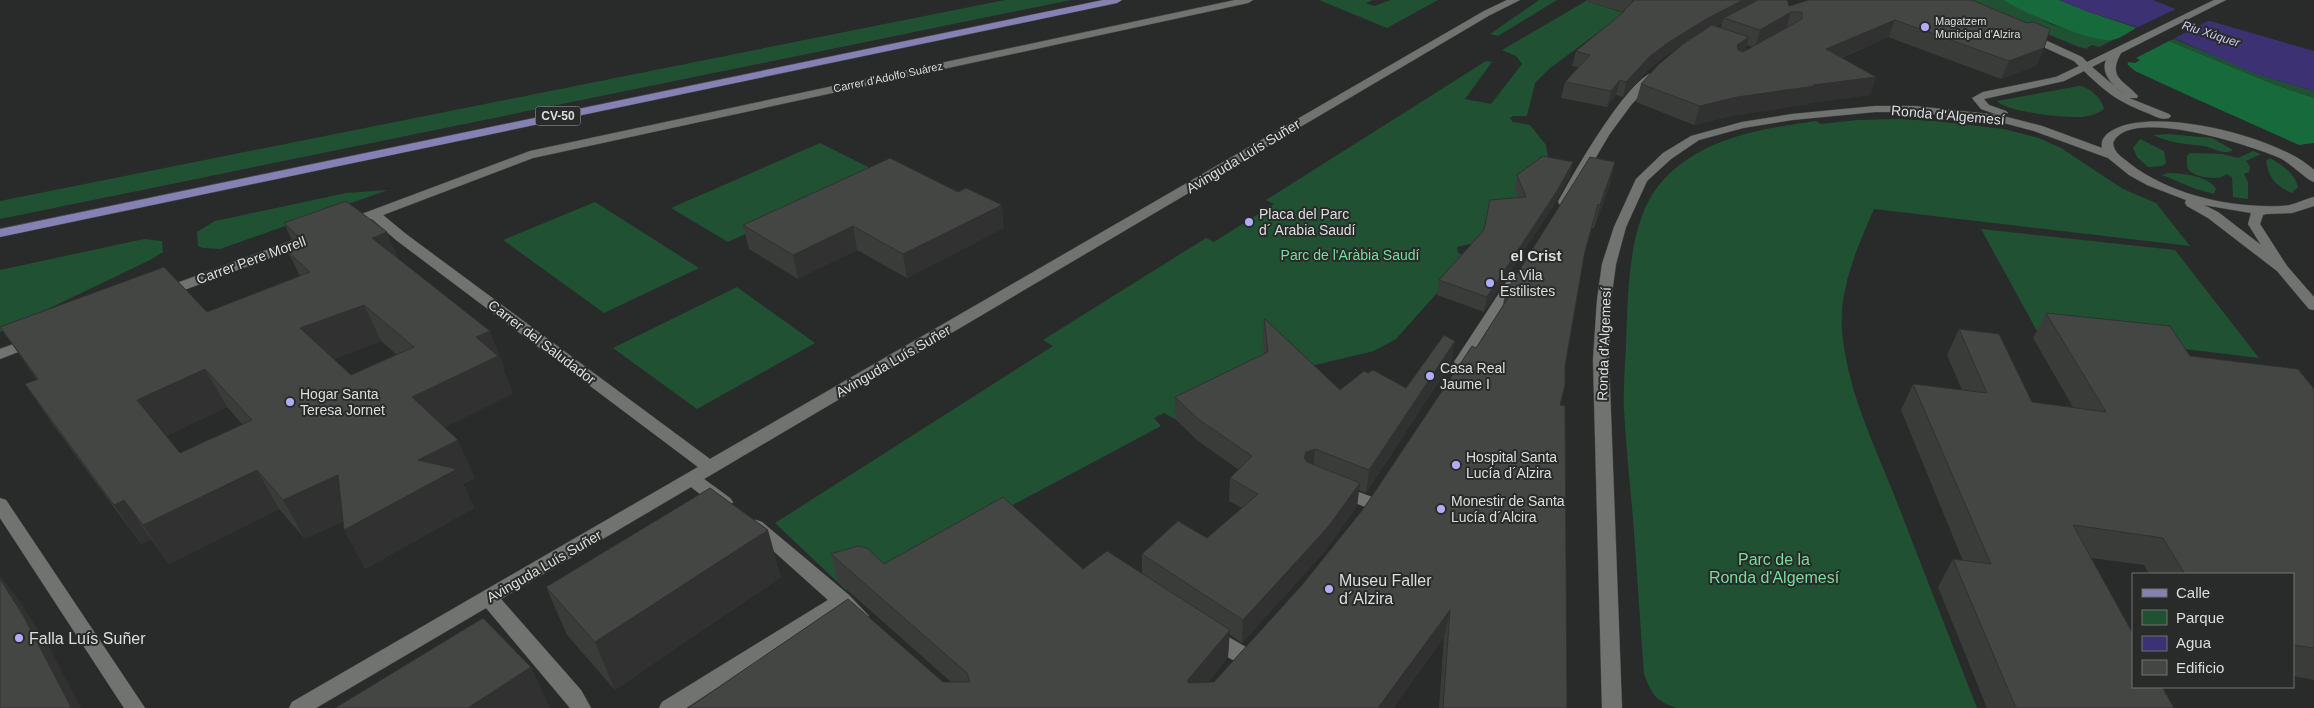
<svg xmlns="http://www.w3.org/2000/svg" width="2314" height="708" font-family="Helvetica,sans-serif">
  <style>
    .green { fill: #215133 }
    .forest { fill: #166a3c }
    .water { fill: #3b3173 }
    .pier { fill: #282b29 }
    .lines { fill: none; stroke-linecap: round; stroke-linejoin: round }
    .minor-casing { stroke: #464847; stroke-width: 1 }
    .major-casing { stroke: #464847; stroke-width: 1 }
    .minor { fill: #717371; fill-rule: evenodd }
    .major { fill: #8581b5; fill-rule: evenodd }
    .wall { fill: #3a3c3a; fill-rule: evenodd }
    .shaded-wall { fill: #303130 }
    .building { fill: #444644; stroke: #303130; fill-rule: evenodd }
    .poi-dot { fill: #b2adf9; stroke: #282b29; stroke-width: 2 }
    .labels { text-anchor: middle; dominant-baseline: central; stroke-width: 4; stroke-linejoin: round; paint-order: stroke }
    .far-poi-label { font-size: 11px; fill: #dddedd; stroke: #282b29; text-anchor: start }
    .far-street-label { font-size: 11px; fill: #dddedd; stroke: #282b29 }
    .far-water-label { font-size: 12px; font-style: italic; fill: #cbcaf2; stroke: #282b29 }
    .shield { fill: #282b29; stroke: #a7a8a7; stroke-width: 1 }
    .shield-label { font-size: 12px; font-weight: bold; fill: #dddedd }
    .street-label { font-size: 14px; fill: #dddedd; stroke: #282b29 }
    .poi-label { font-size: 14px; fill: #dddedd; stroke: #282b29; text-anchor: start }
    .park-label { font-size: 14px; fill: #75de9a; stroke: #282b29 }
    .neighbourhood-label { font-size: 15px; font-weight: bold; fill: #dddedd; stroke: #282b29 }
    .near-park-label { font-size: 16px; fill: #75de9a; stroke: #282b29 }
    .near-poi-label { font-size: 16px; fill: #dddedd; stroke: #282b29; text-anchor: start }
  </style>
  <rect width="100%" height="100%" fill="#282b29"/>
  <!-- green -->
  <g class="green">
    <path d="M1005 0H1071L0 219V201Z"/>
    <path d="M1319 0H1373L1366 3 1374 6 1391 0H1438L1387 28Z"/>
    <path d="M1539 0H1557L1498 36 1490 34Z"/>
    <path d="M1964 0H2003L2053 25 2085 35 2113 40 2099 47 2092 45 2087 48 2089 49 2079 47Z"/>
    <path d="M1586 1 1624 13 1549 69 1535 83 1527 116H1513L1510 118 1513 122 1530 125 1546 145 1548 157H1539L1541 161 1525 196 1490 223 1478 247 1470 244 1457 247 1458 253 1469 257 1396 339 1374 351 1294 370 1233 390 1175 419 1164 413 1154 418 1161 426 996 514 845 586 847 591 775 523 1053 346 1043 340 1206 238 1214 242 1274 204 1266 200 1486 61 1492 62 1465 99 1491 104 1522 64 1516 56 1502 50Z"/>
    <path d="M2174 39 2267 77 2314 91V98L2273 84 2169 41Z"/>
    <path d="M2079 86C2090 87 2102 99 2104 109 2097 114 2090 116 2082 117 2066 118 2006 112 1997 101Z"/>
    <path d="M1897 119 1934 121 2004 129 2039 138 2061 148 2123 189 2156 203 2190 246 1874 209C1858 246 1839 288 1842 329 1846 386 1872 440 1893 492 1921 564 1949 636 1977 708H1676C1655 700 1652 695 1644 674 1640 622 1637 571 1633 519 1630 483 1626 447 1624 410 1623 389 1625 367 1626 346 1628 297 1627 224 1659 185 1698 138 1760 129 1816 121L1821 124 1857 120Z"/>
    <path d="M2167 134 2212 138 2233 150C2223 156 2213 147 2203 146 2185 144 2170 143 2153 135Z"/>
    <path d="M2140 139 2164 151 2166 163 2162 166 2148 167 2137 157 2133 148Z"/>
    <path d="M820 143 878 172 728 242 671 208Z"/>
    <path d="M2253 151 2261 154 2246 161 2250 167 2249 172 2244 174 2248 182V199L2233 197 2232 177 2226 174C2221 182 2192 177 2188 169 2186 165 2187 160 2187 156L2190 153 2222 154 2238 158Z"/>
    <path d="M2270 158C2283 166 2294 172 2298 187L2292 193C2276 186 2269 179 2266 161Z"/>
    <path d="M2168 173C2182 173 2209 176 2216 189L2214 194 2196 189 2162 175Z"/>
    <path d="M388 190 220 249 203 248 198 246 197 232 215 221 346 193Z"/>
    <path d="M595 202 699 268 604 313 503 240Z"/>
    <path d="M1981 229 2175 250 2259 358 2037 331Z"/>
    <path d="M144 239 162 241 163 252 150 260 0 332V270Z"/>
    <path d="M737 287 815 343 697 409 613 348Z"/>
  </g>
  <!-- forest -->
  <g class="forest">
    <path d="M2003 0H2059L2089 12 2137 28C2130 31 2120 39 2112 40 2090 43 2023 12 2003 0Z"/>
    <path d="M2169 41 2273 84 2314 98V143L2299 145 2185 94 2135 71 2127 64 2129 62 2135 63 2140 60 2136 58Z"/>
  </g>
  <!-- water -->
  <path class="water" d="M2059 0H2153L2193 16 2314 51V91L2253 73 2181 41 2089 12Z"/>
  <!-- pier -->
  <path class="pier" d="M2178 8 2212 19 2171 40 2134 29Z"/>
  <g class="lines">
    <!-- minor casing -->
    <g class="minor-casing">
      <g id="minor">
        <path d="M1235 0H1253L1248 3 533 158 383 215 406 234 710 459 1484 11 1507 0H1520L1490 15 704 479 730 498 733 502 730 506C716 510 702 495 691 487L501 599 581 690 591 708H570L486 608 316 708H289L292 702 698 467 396 240 372 219 353 227H343L342 224 343 221 530 151Z"/>
        <path d="M2214 0H2226L2121 53C2107 78 2124 80 2138 96L2137 98H2129L2169 114 2171 116 2169 118C2162 120 2156 117 2150 114 2119 102 2108 94 2084 71L2064 81 1984 99 1989 105 2006 111 2008 113 2003 116 2042 126 2102 148C2100 138 2108 132 2117 128 2161 108 2279 137 2314 170V182C2307 180 2290 163 2280 158 2253 146 2128 105 2113 143 2114 153 2122 157 2129 163 2170 195 2230 208 2281 206 2293 206 2302 200 2314 197V206L2292 213 2266 214 2263 215 2260 224 2287 266 2314 297V310L2309 309 2277 271 2208 218 2187 206 2185 203 2186 200 2147 185 2129 175 2108 158 2034 131 2000 122 1915 112H1875L1792 120 1743 128 1699 140 1671 159 1647 181 1626 227 1616 264 1611 300 1609 360 1622 708H1602L1593 360 1597 300 1602 264 1614 227 1636 179 1663 153 1691 136 1742 122 1792 114 1875 106H1915L1998 115 1981 109 1972 98 1983 92 2056 77 2079 66 2074 61 2024 38V34H2032L2082 57 2087 62ZM2106 60C2100 74 2114 87 2125 95L2092 67ZM2204 205 2251 213 2248 224 2261 245 2218 212Z"/>
        <path d="M1654 72 1659 75 1631 105 1609 135 1568 205H1560L1558 202C1572 176 1627 79 1654 72Z"/>
        <path d="M313 233 318 234 320 237 318 240 168 296H158L156 293 158 290Z"/>
        <path d="M1516 274 1523 278 1470 362 1467 365H1457L1454 362 1511 275Z"/>
        <path d="M34 337 39 338 41 341 39 344 0 359V349Z"/>
        <path d="M1340 485 1377 499 1380 503 1377 507 1371 509 1334 495 1331 491 1334 487Z"/>
        <path d="M0 498 6 500 145 708H124L0 518Z"/>
        <path d="M756 520 762 522 849 595 869 616 866 621C854 625 849 618 840 610L686 708H659L662 702 828 600 750 530 747 526 750 522Z"/>
        <path d="M1211 627 1251 650 1254 656 1251 662C1235 667 1217 649 1204 640L1201 635 1204 630Z"/>
      </g>
    </g>
    <!-- major casing -->
    <g class="major-casing">
      <path id="major" d="M1103 0H1122L1117 3 0 237V229Z"/>
    </g>
    <!-- minor -->
    <use href="#minor" class="minor"/>
    <!-- major -->
    <use href="#major" class="major"/>
  </g>
  <!-- wall -->
  <g class="wall">
    <path d="M1586 0H1787L1789 6 1809 0 2044 48 2036 66 2001 79 1888 37 1842 58 1876 77 1870 95 1809 103V104L1731 116 1694 125 1636 102 1641 84 1677 49 1665 56 1647 71 1623 97 1616 95 1607 107 1561 98 1565 82 1578 67 1572 66 1576 51 1622 14 1623 12 1586 1ZM1722 23 1721 27 1716 26ZM1747 45 1752 47 1745 51Z"/>
    <path d="M1517 175 1570 176 1554 205 1484 312 1437 295 1439 280 1518 197 1515 189Z"/>
    <path d="M1610 185 1594 228H1592L1584 257 1565 366 1560 405 1567 708H1439L1444 637 1393 708 943 682H951L837 581 831 554 884 564 1083 569 1142 574V554L1207 538 1242 508 1229 501 1230 478 1239 470 1198 441 1175 419V397L1264 354 1263 339 1264 318 1340 390 1368 373 1406 388 1451 363 1366 493 1359 490 1357 506 1326 550 1242 643 1229 634 1228 657 1208 682H1214L1302 585 1364 508 1476 348 1503 305 1505 293Z"/>
    <path d="M284 223 399 259 505 368 503 369 513 393 445 427 475 478 463 484 474 508 365 569 343 521 305 539 279 509 169 564 151 539 141 544 51 422 25 384 37 380 0 327 207 312 300 276 288 252 296 249ZM381 341 397 355 351 375 334 359ZM227 407 243 425 180 453 166 436Z"/>
    <path d="M743 225 1004 228 907 278 857 250 798 279 749 249Z"/>
    <path d="M2046 313 2190 356 2314 389V680L2293 676V574H2149L2144 565 2091 558 2174 708H1987L1938 587 1953 559 1963 561 1901 410 1913 384 1962 390 1947 355 1959 329 2032 402 2073 407 2033 338Z"/>
    <path d="M781 577 615 690 567 635 546 587Z"/>
  </g>
  <!-- shaded-wall -->
  <g class="shaded-wall">
    <path d="M1743 0H1765L1724 18 1722 23 1704 32 1665 56 1647 71 1623 97 1626 82 1650 56 1669 42 1708 18Z"/>
    <path d="M1791 12 1786 29 1755 48 1760 30Z"/>
    <path d="M1895 20 1888 37 1820 67 1826 49Z"/>
    <path d="M1749 37 1744 55 1732 63 1737 45Z"/>
    <path d="M2044 48 2036 66 2001 79 2009 61Z"/>
    <path d="M1876 77 1870 95 1809 103V104L1731 116 1694 125 1700 106 1737 97 1813 85Z"/>
    <path d="M1620 80 1616 95 1607 107 1611 91Z"/>
    <path d="M1573 162 1570 176 1554 205 1484 312 1487 297Z"/>
    <path d="M1615 162 1610 185 1594 228 1600 205Z"/>
    <path d="M1002 205 1004 228 907 278 903 254Z"/>
    <path d="M853 226 857 250 798 279 793 255Z"/>
    <path d="M387 232 402 267 372 238Z"/>
    <path d="M364 305 381 341 319 365 300 328Z"/>
    <path d="M490 331 505 368 503 369 513 393 429 435 412 397 476 337Z"/>
    <path d="M1455 341 1451 363 1366 493 1369 470Z"/>
    <path d="M205 369 227 407 161 438 137 400Z"/>
    <path d="M458 440 475 478 463 484 474 508 365 569 344 530 418 460Z"/>
    <path d="M1315 449 1313 471 1304 458 1306 452Z"/>
    <path d="M257 470 279 509 169 564 143 525Z"/>
    <path d="M338 475 358 513 305 539 283 500Z"/>
    <path d="M1360 483 1357 506 1326 550 1242 643 1243 620Z"/>
    <path d="M124 500 151 539 141 544 114 505Z"/>
    <path d="M768 530 781 577 615 690 595 642Z"/>
    <path d="M0 576 18 599 51 650 81 708H69L0 579Z"/>
    <path d="M1450 610 1444 637 1393 708H1378Z"/>
    <path d="M1230 630 1228 657 1186 708 1187 681Z"/>
    <path d="M531 667 550 708H468Z"/>
  </g>
  <!-- building -->
  <g class="building">
    <path d="M1631 0H1743L1708 18 1669 42 1650 56 1626 82 1620 80 1611 91 1565 82 1590 55 1576 51 1625 11H1623L1634 1Z"/>
    <path d="M1758 0H1787L1789 6 1809 0H1972L2027 23 2034 22 2050 29 2044 48 2009 61 1895 20 1826 49 1876 77 1813 85 1815 86 1737 97 1700 106 1641 84 1658 65 1683 44 1712 25 1749 37 1737 45 1738 50 1743 52 1802 19V12H1791L1760 30 1724 18Z"/>
    <path d="M1543 156 1573 162 1557 191 1487 297 1439 280 1484 230 1490 200 1526 197 1517 175Z"/>
    <path d="M1590 157 1615 162 1600 205 1598 204 1585 251 1565 366V385L1560 405 1565 406 1567 708H1443L1450 610 1378 708H688L848 599 943 682H970L967 673 831 554 858 546 867 548 884 564 1003 497 1083 569 1107 551 1230 630 1187 681 1189 683 1214 682 1302 585 1364 508 1472 346 1476 348 1510 295 1505 293Z"/>
    <path d="M890 158 958 192 966 188 1002 205 903 254 853 226 793 255 743 225Z"/>
    <path d="M346 201 387 232 372 238 490 331 476 337 498 356 412 397 458 440 418 460 457 469 344 530 338 475 283 500 257 470 143 525 124 500 114 505 25 384 38 379 0 327 164 267 207 312 310 272 288 252 307 245 284 223ZM364 305 414 347 351 375 300 328ZM205 369 252 420 180 453 137 400Z"/>
    <path d="M2046 313 2170 326 2190 356 2298 369 2314 389V648L2293 645V574H2185L2163 538 2073 525 2133 634V687H2162L2174 708H2016L1953 559 1991 564 1913 384 1987 393 1959 329 1999 334 2032 402 2106 412Z"/>
    <path d="M1264 318 1340 390 1364 371 1368 373 1373 370 1406 388 1444 335 1455 341 1369 470 1315 449 1306 452 1304 458 1307 462 1360 483 1328 527 1243 620 1142 554 1178 521 1207 538 1258 494 1230 478 1252 456 1198 419 1175 397 1268 352Z"/>
    <path d="M710 488 768 530 595 642 546 587Z"/>
    <path d="M0 579 24 617 71 707 69 708H0Z"/>
    <path d="M483 618 531 667 468 708H335Z"/>
  </g>
  <!-- markers -->
  <g class="poi-dot">
    <circle cx="1925" cy="27" r="5"/>
    <circle cx="1249" cy="222" r="5"/>
    <circle cx="1490" cy="283" r="5"/>
    <circle cx="1430" cy="376" r="5"/>
    <circle cx="290" cy="402" r="5"/>
    <circle cx="1456" cy="465" r="5"/>
    <circle cx="1441" cy="509" r="5"/>
    <circle cx="1329" cy="589" r="5"/>
    <circle cx="19" cy="638" r="5"/>
  </g>
  <g class="labels">
    <!-- far-poi labels -->
    <g class="far-poi-label">
      <text x="1935" y="21">Magatzem<tspan x="1935" dy="13">Municipal d'Alzira</tspan></text>
    </g>
    <!-- far-street labels -->
    <g class="far-street-label">
      <text transform="translate(888 77) rotate(-12)">Carrer d'Adolfo Suárez</text>
    </g>
    <!-- far-water labels -->
    <g class="far-water-label">
      <text transform="translate(2211 34) rotate(18)">Riu Xúquer</text>
    </g>
    <!-- shield labels -->
    <rect class="shield" x="535.5" y="106.5" width="45" height="19" rx="4"/>
    <g class="shield-label">
      <text x="558" y="116">CV-50</text>
    </g>
    <!-- street labels -->
    <g class="street-label">
      <text transform="translate(1948 115) rotate(5)">Ronda d'Algemesí</text>
      <text transform="translate(1243 156) rotate(-31)">Avinguda Luís Suñer</text>
      <text transform="translate(251 260) rotate(-20)">Carrer Pere Morell</text>
      <text transform="translate(542 342) rotate(37)">Carrer del Saludador</text>
      <text transform="translate(1604 344) rotate(-88)">Ronda d'Algemesí</text>
      <text transform="translate(893 361) rotate(-30)">Avinguda Luís Suñer</text>
      <text transform="translate(544 566) rotate(-30)">Avinguda Luís Suñer</text>
    </g>
    <!-- poi labels -->
    <g class="poi-label">
      <text x="1259" y="214">Placa del Parc<tspan x="1259" dy="16">d´ Arabia Saudí</tspan></text>
      <text x="1500" y="275">La Vila<tspan x="1500" dy="16">Estilistes</tspan></text>
      <text x="1440" y="368">Casa Real<tspan x="1440" dy="16">Jaume I</tspan></text>
      <text x="300" y="394">Hogar Santa<tspan x="300" dy="16">Teresa Jornet</tspan></text>
      <text x="1466" y="457">Hospital Santa<tspan x="1466" dy="16">Lucía d´Alzira</tspan></text>
      <text x="1451" y="501">Monestir de Santa<tspan x="1451" dy="16">Lucía d´Alcira</tspan></text>
    </g>
    <!-- park labels -->
    <g class="park-label">
      <text x="1350" y="255">Parc de l'Aràbia Saudí</text>
    </g>
    <!-- neighbourhood labels -->
    <g class="neighbourhood-label">
      <text x="1536" y="255">el Crist</text>
    </g>
    <!-- near-park labels -->
    <g class="near-park-label">
      <text x="1774" y="559">Parc de la<tspan x="1774" dy="18">Ronda d'Algemesí</tspan></text>
    </g>
    <!-- near-poi labels -->
    <g class="near-poi-label">
      <text x="1339" y="580">Museu Faller<tspan x="1339" dy="18">d´Alzira</tspan></text>
      <text x="29" y="638">Falla Luís Suñer</text>
    </g>
  </g>
  <!-- legend -->
  <rect x="2132" y="573" width="162" height="115" fill="#282b29" stroke="#707371"/>
  <rect x="2142" y="589" width="25" height="8" fill="#8581b5" stroke="#707371"/>
  <text x="2176" y="598" font-size="15" fill="#dddedd">Calle</text>
  <rect x="2142" y="610" width="25" height="15" fill="#215133" stroke="#707371"/>
  <text x="2176" y="623" font-size="15" fill="#dddedd">Parque</text>
  <rect x="2142" y="636" width="25" height="15" fill="#3b3173" stroke="#707371"/>
  <text x="2176" y="648" font-size="15" fill="#dddedd">Agua</text>
  <rect x="2142" y="660" width="25" height="15" fill="#444644" stroke="#707371"/>
  <text x="2176" y="673" font-size="15" fill="#dddedd">Edificio</text>
</svg>
